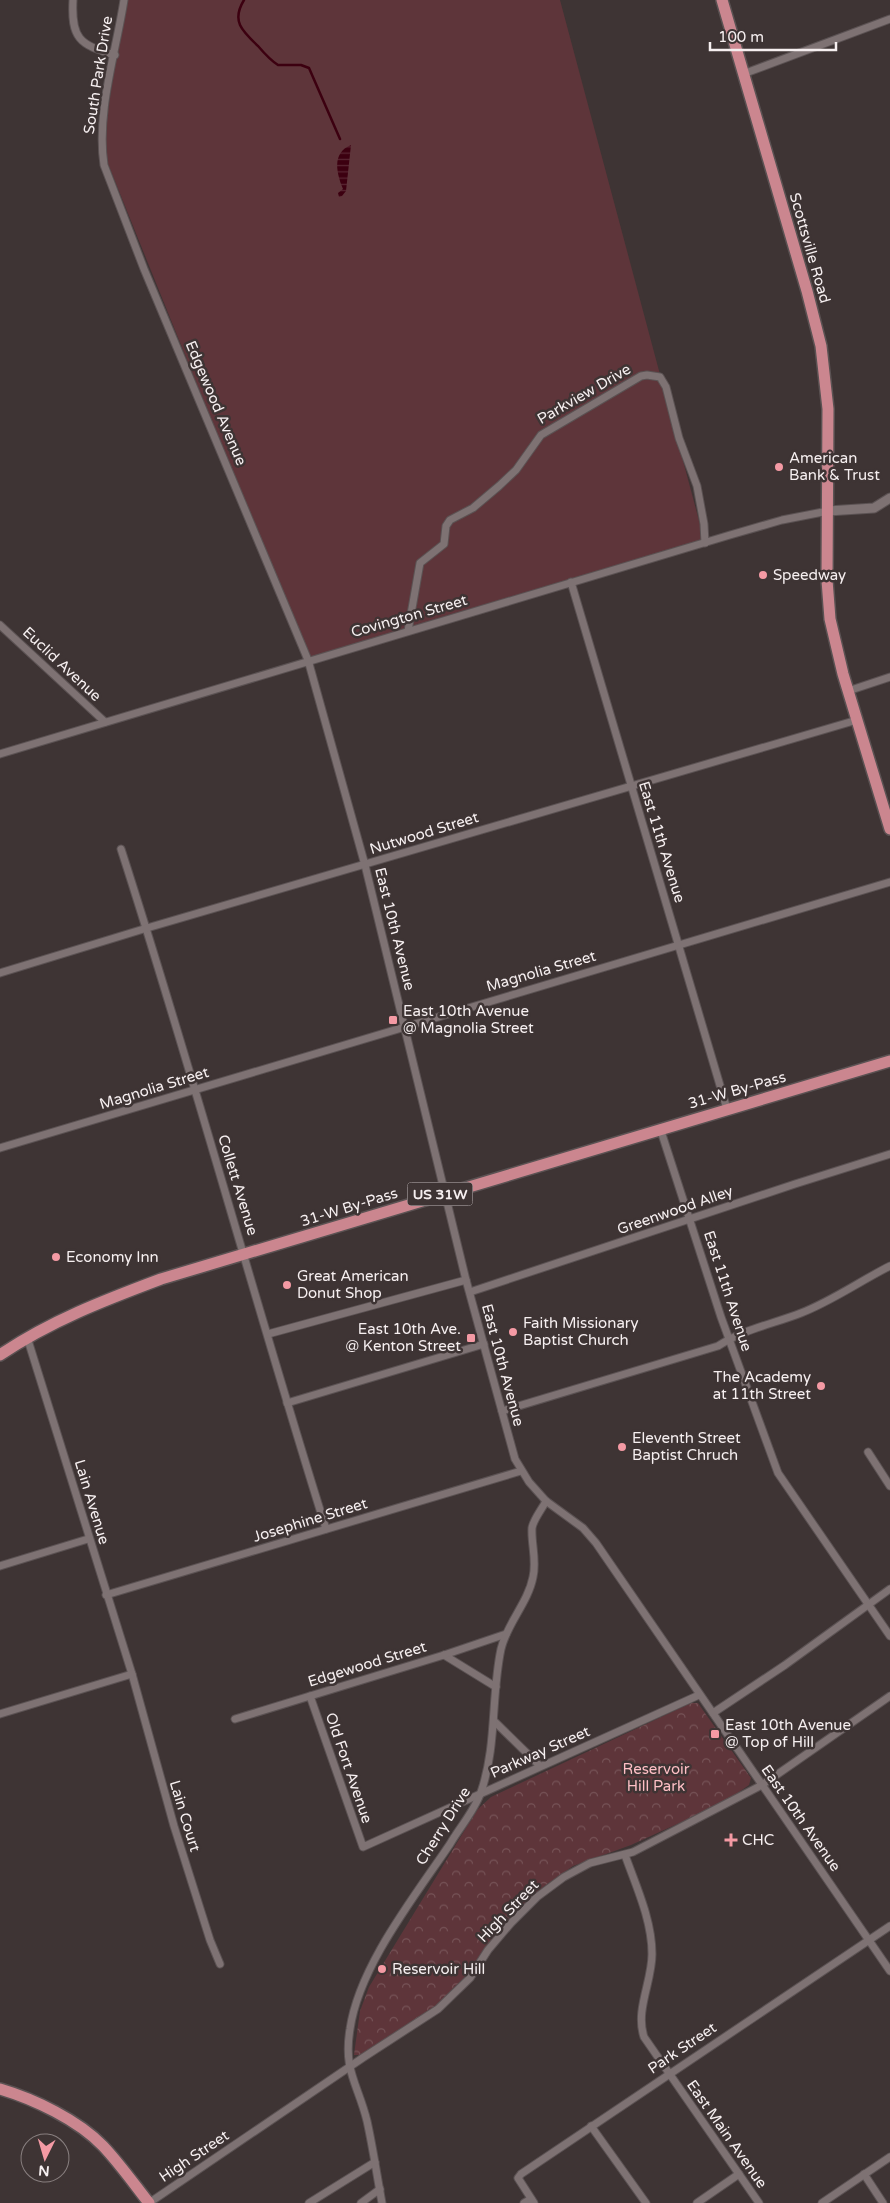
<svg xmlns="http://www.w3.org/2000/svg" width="890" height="2203" font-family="'Varela Round',sans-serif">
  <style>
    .grass { fill: #5e353a }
    .park { fill: url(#park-crowns) }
    .water { fill: url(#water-rules) }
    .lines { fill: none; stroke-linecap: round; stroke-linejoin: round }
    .stream { stroke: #3c0010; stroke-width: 2.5 }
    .minor-casing { stroke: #5b5253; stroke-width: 9 }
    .tertiary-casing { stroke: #5b5253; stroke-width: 11 }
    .primary-casing { stroke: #5b5253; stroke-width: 14 }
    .minor { stroke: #7e7273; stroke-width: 7 }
    .tertiary { stroke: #7e7273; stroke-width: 9 }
    .primary { stroke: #cb868f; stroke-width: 11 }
    .poi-dot { fill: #f49aa4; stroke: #3e3434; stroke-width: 2 }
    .labels { text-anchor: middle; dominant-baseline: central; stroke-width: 5; stroke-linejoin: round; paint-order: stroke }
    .shield { fill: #3e3434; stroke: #bfb7b8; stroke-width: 1 }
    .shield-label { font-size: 14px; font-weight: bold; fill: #f6eff0 }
    .street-label { font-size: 15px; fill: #f6eff0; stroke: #3e3434 }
    .poi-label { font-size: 15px; fill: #f6eff0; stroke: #3e3434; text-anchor: start }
    .park-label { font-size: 15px; fill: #febfc5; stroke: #3e3434 }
  </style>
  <defs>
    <pattern id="park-crowns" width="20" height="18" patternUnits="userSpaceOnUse" patternTransform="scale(1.25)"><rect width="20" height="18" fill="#5e353a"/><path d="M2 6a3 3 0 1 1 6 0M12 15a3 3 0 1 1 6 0" fill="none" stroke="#765357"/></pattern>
    <pattern id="water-rules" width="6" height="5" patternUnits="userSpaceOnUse" patternTransform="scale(1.25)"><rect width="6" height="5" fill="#3c0010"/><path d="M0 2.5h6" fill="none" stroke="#592633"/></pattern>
  </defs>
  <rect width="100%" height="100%" fill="#3e3434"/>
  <!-- grass -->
  <path class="grass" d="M125 0H560L705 543 308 660 102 149Z"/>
  <!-- park -->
  <path class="park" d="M691 1703H698L700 1706 751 1778 749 1785 729 1799 686 1820 631 1845 573 1866 539 1890 507 1920 469 1972 445 1999 425 2014 360 2055H354L360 2011 369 1987 466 1828 478 1809 491 1797Z"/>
  <!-- water -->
  <path class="water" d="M351 145 346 191 342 196 339 197 338 193 343 189C337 174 331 153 351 145Z"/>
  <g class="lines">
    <!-- stream -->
    <path class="stream" d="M244 0C231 21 242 31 258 46 264 53 270 60 278 65H301L309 68 340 139"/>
    <!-- minor casing -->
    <g class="minor-casing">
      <g id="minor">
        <path d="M73 0C71 38 79 45 115 55"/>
        <path d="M124 0C116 52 96 113 104 165L144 269 308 660 365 865 466 1280 515 1459 529 1482 546 1501 583 1528 596 1543 890 1971"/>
        <path d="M743 74 890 19"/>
        <path d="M571 582 727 1109"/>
        <path d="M0 625 105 722"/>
        <path d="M408 631 420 563 444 544 446 526 450 520 473 508 499 486 516 470 541 435 641 376 647 375 660 377 666 387 679 438 697 486 704 524 705 543"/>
        <path d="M848 691 890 677"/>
        <path d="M0 754 730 535 782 520 828 511"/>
        <path d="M121 849C194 1075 255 1303 326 1529"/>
        <path d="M0 973 147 928 857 720"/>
        <path d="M660 1128 721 1317 778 1473 890 1636"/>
        <path d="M0 1148 890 882"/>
        <path d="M470 1292 795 1184 890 1154"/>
        <path d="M268 1334 466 1280"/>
        <path d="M27 1337 132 1674 174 1826 210 1940 220 1964"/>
        <path d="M287 1403 484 1344"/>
        <path d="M502 1411 718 1346C744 1329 773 1324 801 1313 832 1301 860 1281 890 1266"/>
        <path d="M868 1452 890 1486"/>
        <path d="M0 1566 88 1539"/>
        <path d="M106 1595 521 1471"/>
        <path d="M444 1655 496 1687"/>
        <path d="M310 1696 363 1847 699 1695"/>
        <path d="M713 1713 785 1665 890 1589"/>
        <path d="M0 1714 132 1674"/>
        <path d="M235 1719 444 1655 506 1634"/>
        <path d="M494 1721 540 1766"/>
        <path d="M625 1855C636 1886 652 1920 652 1954 652 1982 635 2010 644 2037L759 2203"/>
        <path d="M591 2126 646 2203"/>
        <path d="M864 2174 883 2203"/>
        <path d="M149 2203 364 2057 438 2009 470 1978 488 1950 511 1923 537 1897 564 1877 590 1863 633 1852 762 1785 890 1696"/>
        <path d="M309 2203 375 2162"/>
        <path d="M361 2203 380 2189"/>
        <path d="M382 2203C377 2176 373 2148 367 2121 358 2084 343 2071 350 2029 359 1966 415 1896 450 1844 460 1827 475 1810 481 1792 497 1746 491 1696 501 1649 507 1623 528 1603 533 1577 537 1560 531 1544 532 1528 533 1520 542 1509 546 1501"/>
        <path d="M524 2203 531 2199"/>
        <path d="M534 2203 518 2178 521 2174 890 1926"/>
        <path d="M697 2203 739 2174"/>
        <path d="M822 2203 890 2157"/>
      </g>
    </g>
    <!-- tertiary casing -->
    <g class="tertiary-casing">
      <path id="tertiary" d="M828 511 874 508 890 498"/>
    </g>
    <!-- primary casing -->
    <g class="primary-casing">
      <g id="primary">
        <path d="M722 0 807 291 821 346 828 409 827 580 830 619 843 674 890 829"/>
        <path d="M0 1355C50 1321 105 1300 161 1279L890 1061"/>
        <path d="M0 2089C34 2099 78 2120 103 2146 120 2164 134 2184 149 2203"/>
      </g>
    </g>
    <!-- minor -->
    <use href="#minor" class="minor"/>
    <!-- tertiary -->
    <use href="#tertiary" class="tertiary"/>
    <!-- primary -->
    <use href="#primary" class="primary"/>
  </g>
  <!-- markers -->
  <g class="poi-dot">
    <circle cx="779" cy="467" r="5"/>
    <circle cx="763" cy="575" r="5"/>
    <rect x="388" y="1015" width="10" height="10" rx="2.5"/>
    <circle cx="56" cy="1257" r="5"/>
    <circle cx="287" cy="1285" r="5"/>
    <circle cx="513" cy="1332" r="5"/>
    <rect x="466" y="1333" width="10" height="10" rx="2.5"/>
    <circle cx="821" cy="1386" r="5"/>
    <circle cx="622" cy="1447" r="5"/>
    <rect x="710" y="1729" width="10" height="10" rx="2.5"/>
    <path d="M728.5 1832.5h5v5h5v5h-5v5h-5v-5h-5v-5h5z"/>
    <circle cx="382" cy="1969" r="5"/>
  </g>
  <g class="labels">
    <!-- shield labels -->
    <rect class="shield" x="407.5" y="1182.5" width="65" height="23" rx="4"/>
    <g class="shield-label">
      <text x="440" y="1194">US 31W</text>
    </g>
    <!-- street labels -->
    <g class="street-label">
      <text transform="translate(98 75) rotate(-81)">South Park Drive</text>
      <text transform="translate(810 248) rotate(74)">Scottsville Road</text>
      <text transform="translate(584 394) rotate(-30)">Parkview Drive</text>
      <text transform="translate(216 403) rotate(67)">Edgewood Avenue</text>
      <text transform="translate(409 616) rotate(-16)">Covington Street</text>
      <text transform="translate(62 664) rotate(43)">Euclid Avenue</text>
      <text transform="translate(424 833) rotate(-17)">Nutwood Street</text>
      <text transform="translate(662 842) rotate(73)">East 11th Avenue</text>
      <text transform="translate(395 929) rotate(76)">East 10th Avenue</text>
      <text transform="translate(541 971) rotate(-16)">Magnolia Street</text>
      <text transform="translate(154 1088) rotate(-17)">Magnolia Street</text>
      <text transform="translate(737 1090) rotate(-16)">31-W By-Pass</text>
      <text transform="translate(238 1185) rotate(73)">Collett Avenue</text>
      <text transform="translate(349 1207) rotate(-17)">31-W By-Pass</text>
      <text transform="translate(675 1210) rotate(-19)">Greenwood Alley</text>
      <text transform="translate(728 1291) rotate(72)">East 11th Avenue</text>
      <text transform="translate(503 1365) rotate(75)">East 10th Avenue</text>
      <text transform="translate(92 1502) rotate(73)">Lain Avenue</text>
      <text transform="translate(310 1520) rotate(-17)">Josephine Street</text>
      <text transform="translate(367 1664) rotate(-17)">Edgewood Street</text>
      <text transform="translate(540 1752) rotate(-24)">Parkway Street</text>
      <text transform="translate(349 1768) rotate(71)">Old Fort Avenue</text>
      <text transform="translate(185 1816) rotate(73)">Lain Court</text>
      <text transform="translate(801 1818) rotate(55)">East 10th Avenue</text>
      <text transform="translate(443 1826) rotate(-58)">Cherry Drive</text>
      <text transform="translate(508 1911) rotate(-46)">High Street</text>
      <text transform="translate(682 2048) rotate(-34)">Park Street</text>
      <text transform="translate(727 2134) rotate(55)">East Main Avenue</text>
      <text transform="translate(194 2156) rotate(-34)">High Street</text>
    </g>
    <!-- poi labels -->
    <g class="poi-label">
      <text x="789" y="458">American<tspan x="789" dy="17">Bank &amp; Trust</tspan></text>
      <text x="773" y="575">Speedway</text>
      <text x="403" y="1011">East 10th Avenue<tspan x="403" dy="17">@ Magnolia Street</tspan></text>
      <text x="66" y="1257">Economy Inn</text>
      <text x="297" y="1276">Great American<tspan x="297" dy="17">Donut Shop</tspan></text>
      <text x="523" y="1323">Faith Missionary<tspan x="523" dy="17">Baptist Church</tspan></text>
      <text x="461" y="1329" text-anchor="end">East 10th Ave.<tspan x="461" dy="17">@ Kenton Street</tspan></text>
      <text x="811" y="1377" text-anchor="end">The Academy<tspan x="811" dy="17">at 11th Street</tspan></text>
      <text x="632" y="1438">Eleventh Street<tspan x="632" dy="17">Baptist Chruch</tspan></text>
      <text x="725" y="1725">East 10th Avenue<tspan x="725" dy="17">@ Top of Hill</tspan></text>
      <text x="742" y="1840">CHC</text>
      <text x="392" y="1969">Reservoir Hill</text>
    </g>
    <!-- park labels -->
    <g class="park-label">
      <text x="656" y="1769">Reservoir<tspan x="656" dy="17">Hill Park</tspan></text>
    </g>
  </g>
  <!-- north arrow -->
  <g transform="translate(45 2158) rotate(185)"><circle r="24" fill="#3e3434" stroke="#887f7f"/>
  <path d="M0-4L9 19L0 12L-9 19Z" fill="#f49aa4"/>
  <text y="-8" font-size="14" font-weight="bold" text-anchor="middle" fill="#f6eff0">N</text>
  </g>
  <!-- scale -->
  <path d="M710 42v8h126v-8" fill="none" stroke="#f6eff0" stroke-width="2.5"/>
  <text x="718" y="42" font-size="15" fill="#f6eff0" stroke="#3e3434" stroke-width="4" paint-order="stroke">100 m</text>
</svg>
